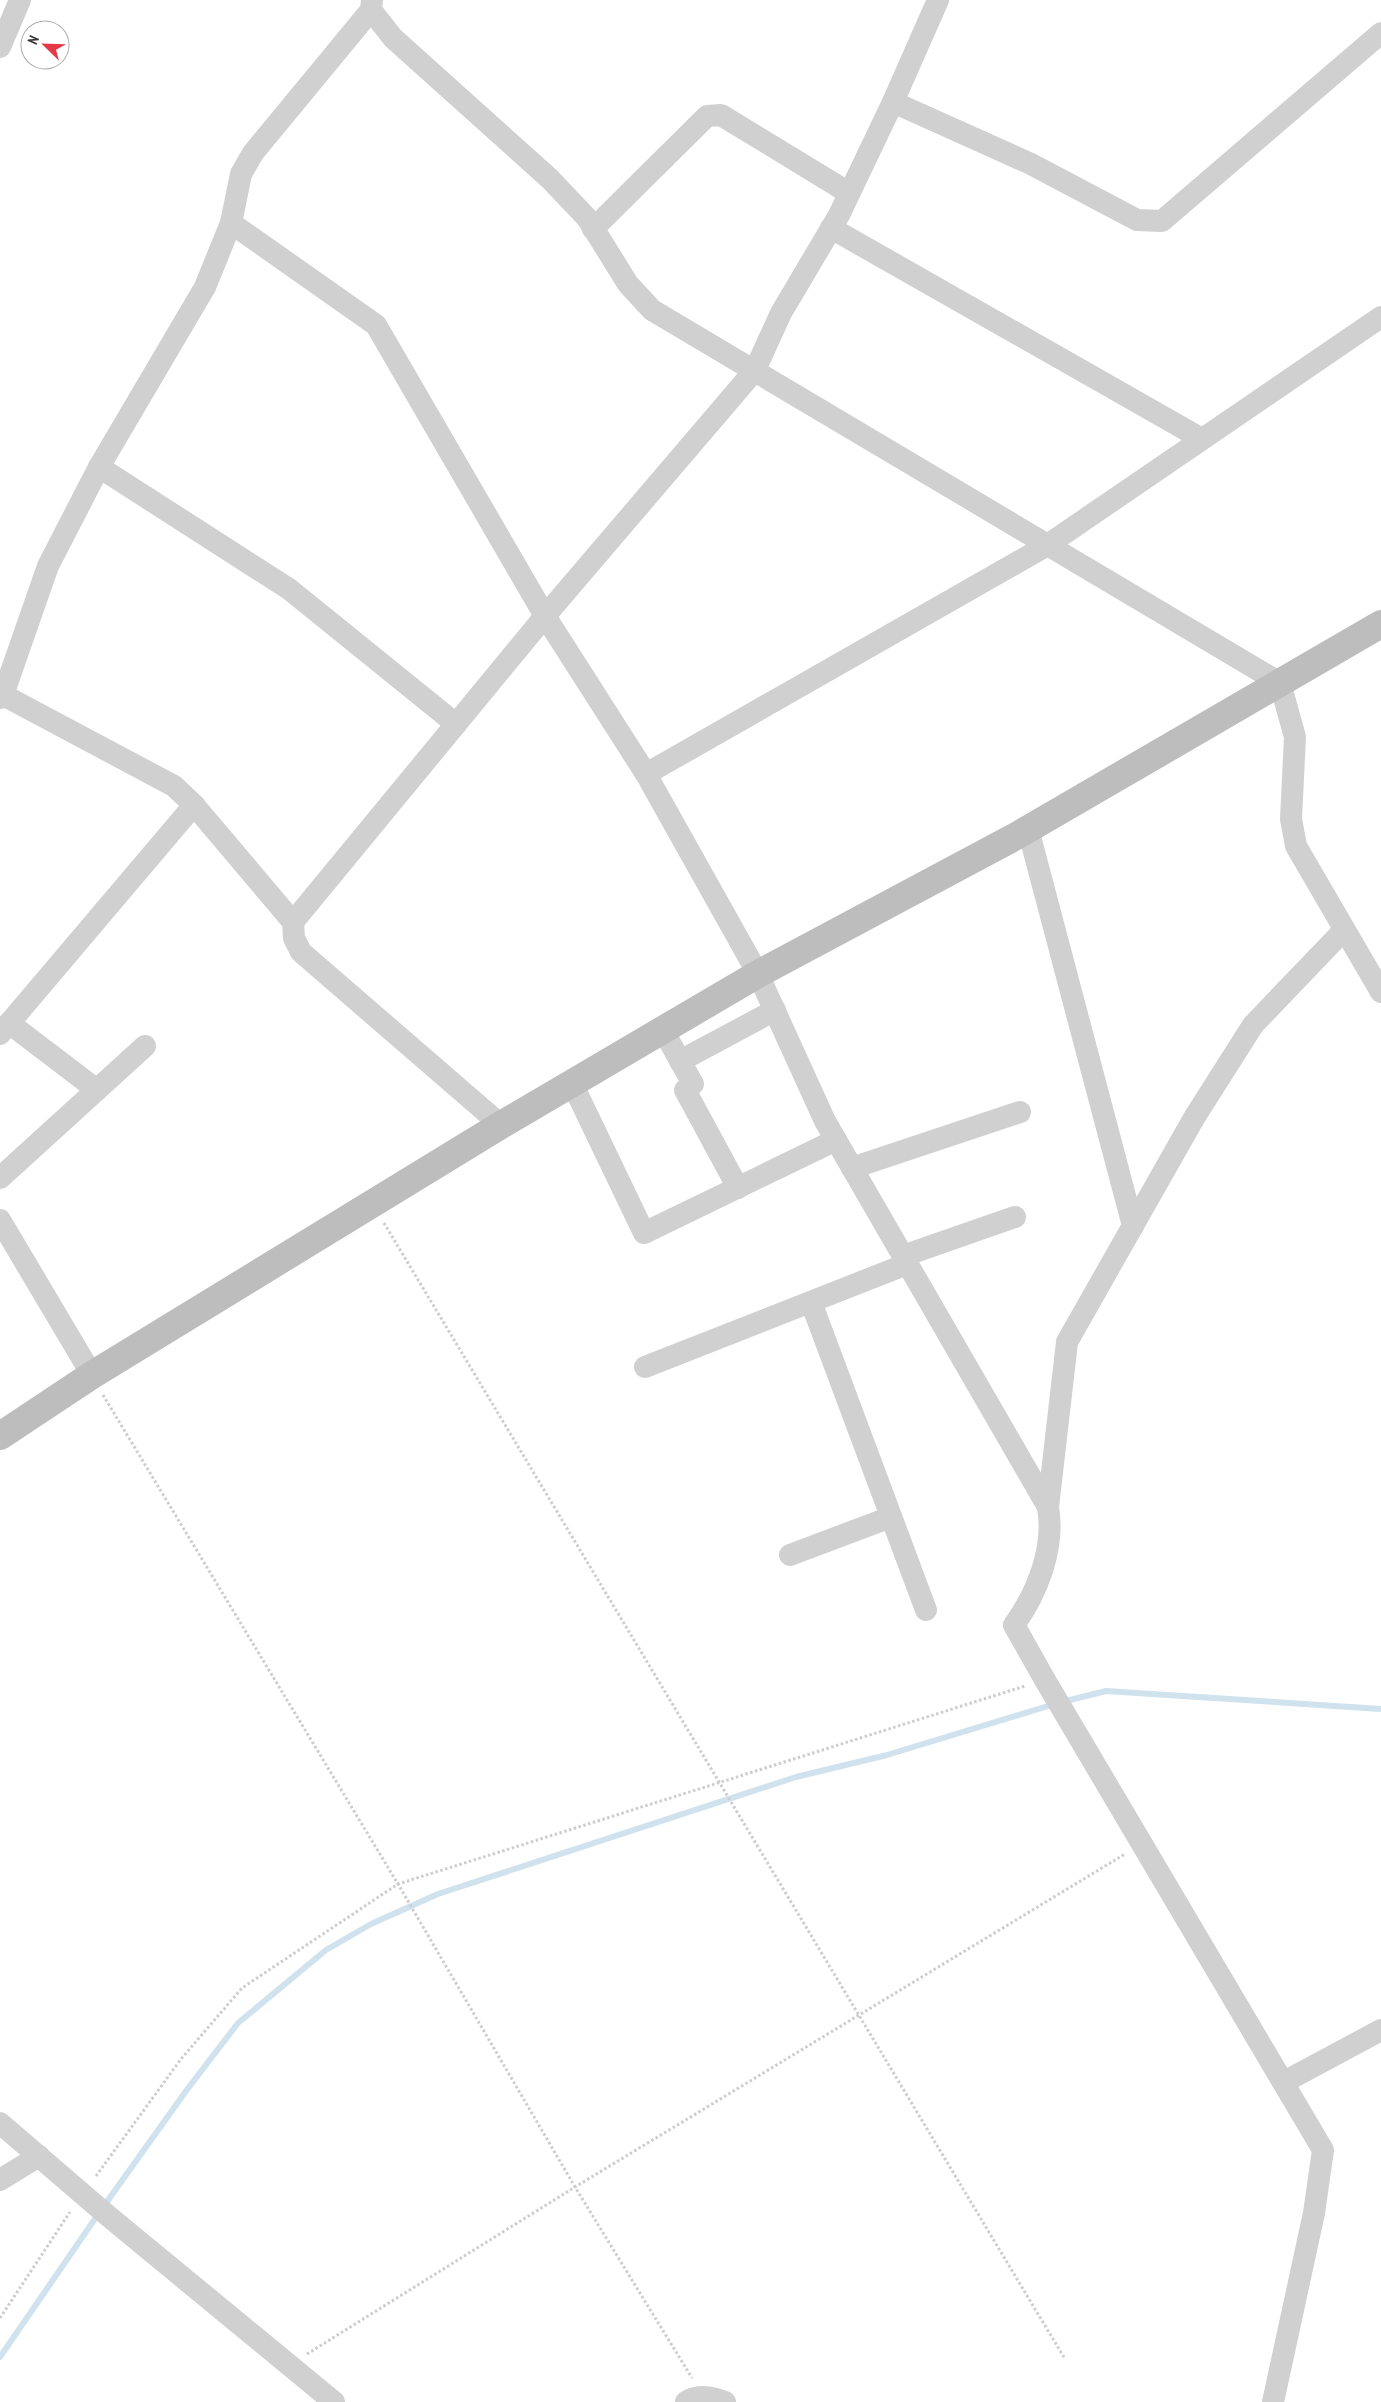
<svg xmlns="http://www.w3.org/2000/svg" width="1381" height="2402" font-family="'PT Sans Narrow',sans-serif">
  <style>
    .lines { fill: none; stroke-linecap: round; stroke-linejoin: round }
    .stream { stroke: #cfe2ee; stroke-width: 6 }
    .path { stroke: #cdcdcd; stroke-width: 3; stroke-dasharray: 2.5 2.5; stroke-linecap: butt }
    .street { stroke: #d0d0d0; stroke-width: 22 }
    .secondary { stroke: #bdbdbd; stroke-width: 28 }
  </style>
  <rect width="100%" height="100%" fill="#fff"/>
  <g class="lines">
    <!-- stream -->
    <path class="stream" d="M0 2357 101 2210 186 2091 238 2023 326 1950 371 1924 438 1894 796 1777 887 1755 1058 1703 1106 1691 1381 1709"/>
    <!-- path -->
    <g class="path">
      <path d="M384 1223 1065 2359"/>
      <path d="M103 1395 398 1884 575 2187 692 2378"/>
      <path d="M96 2176 181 2059 242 1988 398 1884 1025 1686"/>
      <path d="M0 2318 70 2212"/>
      <path d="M307 2354 575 2187 1125 1854"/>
    </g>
    <!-- street -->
    <g class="street">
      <path d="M371 10 393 38 550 179 587 218 628 284 652 310 1280 683 1295 737 1291 819 1296 846 1381 992"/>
      <path d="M0 47 20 0"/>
      <path d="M893 102 1031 164 1137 220 1162 221 1381 33"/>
      <path d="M231 223 376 325 545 616 646 774 758 974 825 1121 1048 1507"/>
      <path d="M831 228 1202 439"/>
      <path d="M593 229 707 116 721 115 849 193"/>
      <path d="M99 467 289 589 456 724"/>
      <path d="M3 695 174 786 194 805 293 922 294 938 301 952 501 1125"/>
      <path d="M0 698 3 695 48 566 99 467 205 287 231 223 241 174 253 153 371 10 372 0"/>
      <path d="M646 774 1046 546 1381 317"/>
      <path d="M1028 829 1133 1226"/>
      <path d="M293 922 545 616 755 370 781 313 839 215 893 102 938 0"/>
      <path d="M9 1023 97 1090"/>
      <path d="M663 1030 693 1084 685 1090 738 1188"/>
      <path d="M0 1034 194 805"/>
      <path d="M680 1061 775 1010"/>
      <path d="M572 1083 644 1233 836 1140"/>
      <path d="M852 1168 1020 1112"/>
      <path d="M0 1178 145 1046"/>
      <path d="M0 1220 92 1375"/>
      <path d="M903 1256 1015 1217"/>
      <path d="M811 1302 926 1610"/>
      <path d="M645 1367 907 1264"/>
      <path d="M790 1555 891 1517"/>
      <path d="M1284 2082 1381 2030"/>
      <path d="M0 2123 107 2215 334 2402"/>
      <path d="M0 2180 39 2156"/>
      <path d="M686 2402C697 2394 713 2397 725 2402"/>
      <path d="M1273 2402 1314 2213 1323 2150 1045 1680 1014 1625C1038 1592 1055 1547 1048 1507L1067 1342 1194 1118 1253 1025 1344 930"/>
    </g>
    <!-- secondary -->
    <path class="secondary" d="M0 1436 92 1375 501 1125 758 974 1018 835 1381 624"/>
  </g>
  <!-- north arrow -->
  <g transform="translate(45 45) rotate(293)"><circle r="24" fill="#ffffff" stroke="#adadad"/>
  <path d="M0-4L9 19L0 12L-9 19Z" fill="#e63946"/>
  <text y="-8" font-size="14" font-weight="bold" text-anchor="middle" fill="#333333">N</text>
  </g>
</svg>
